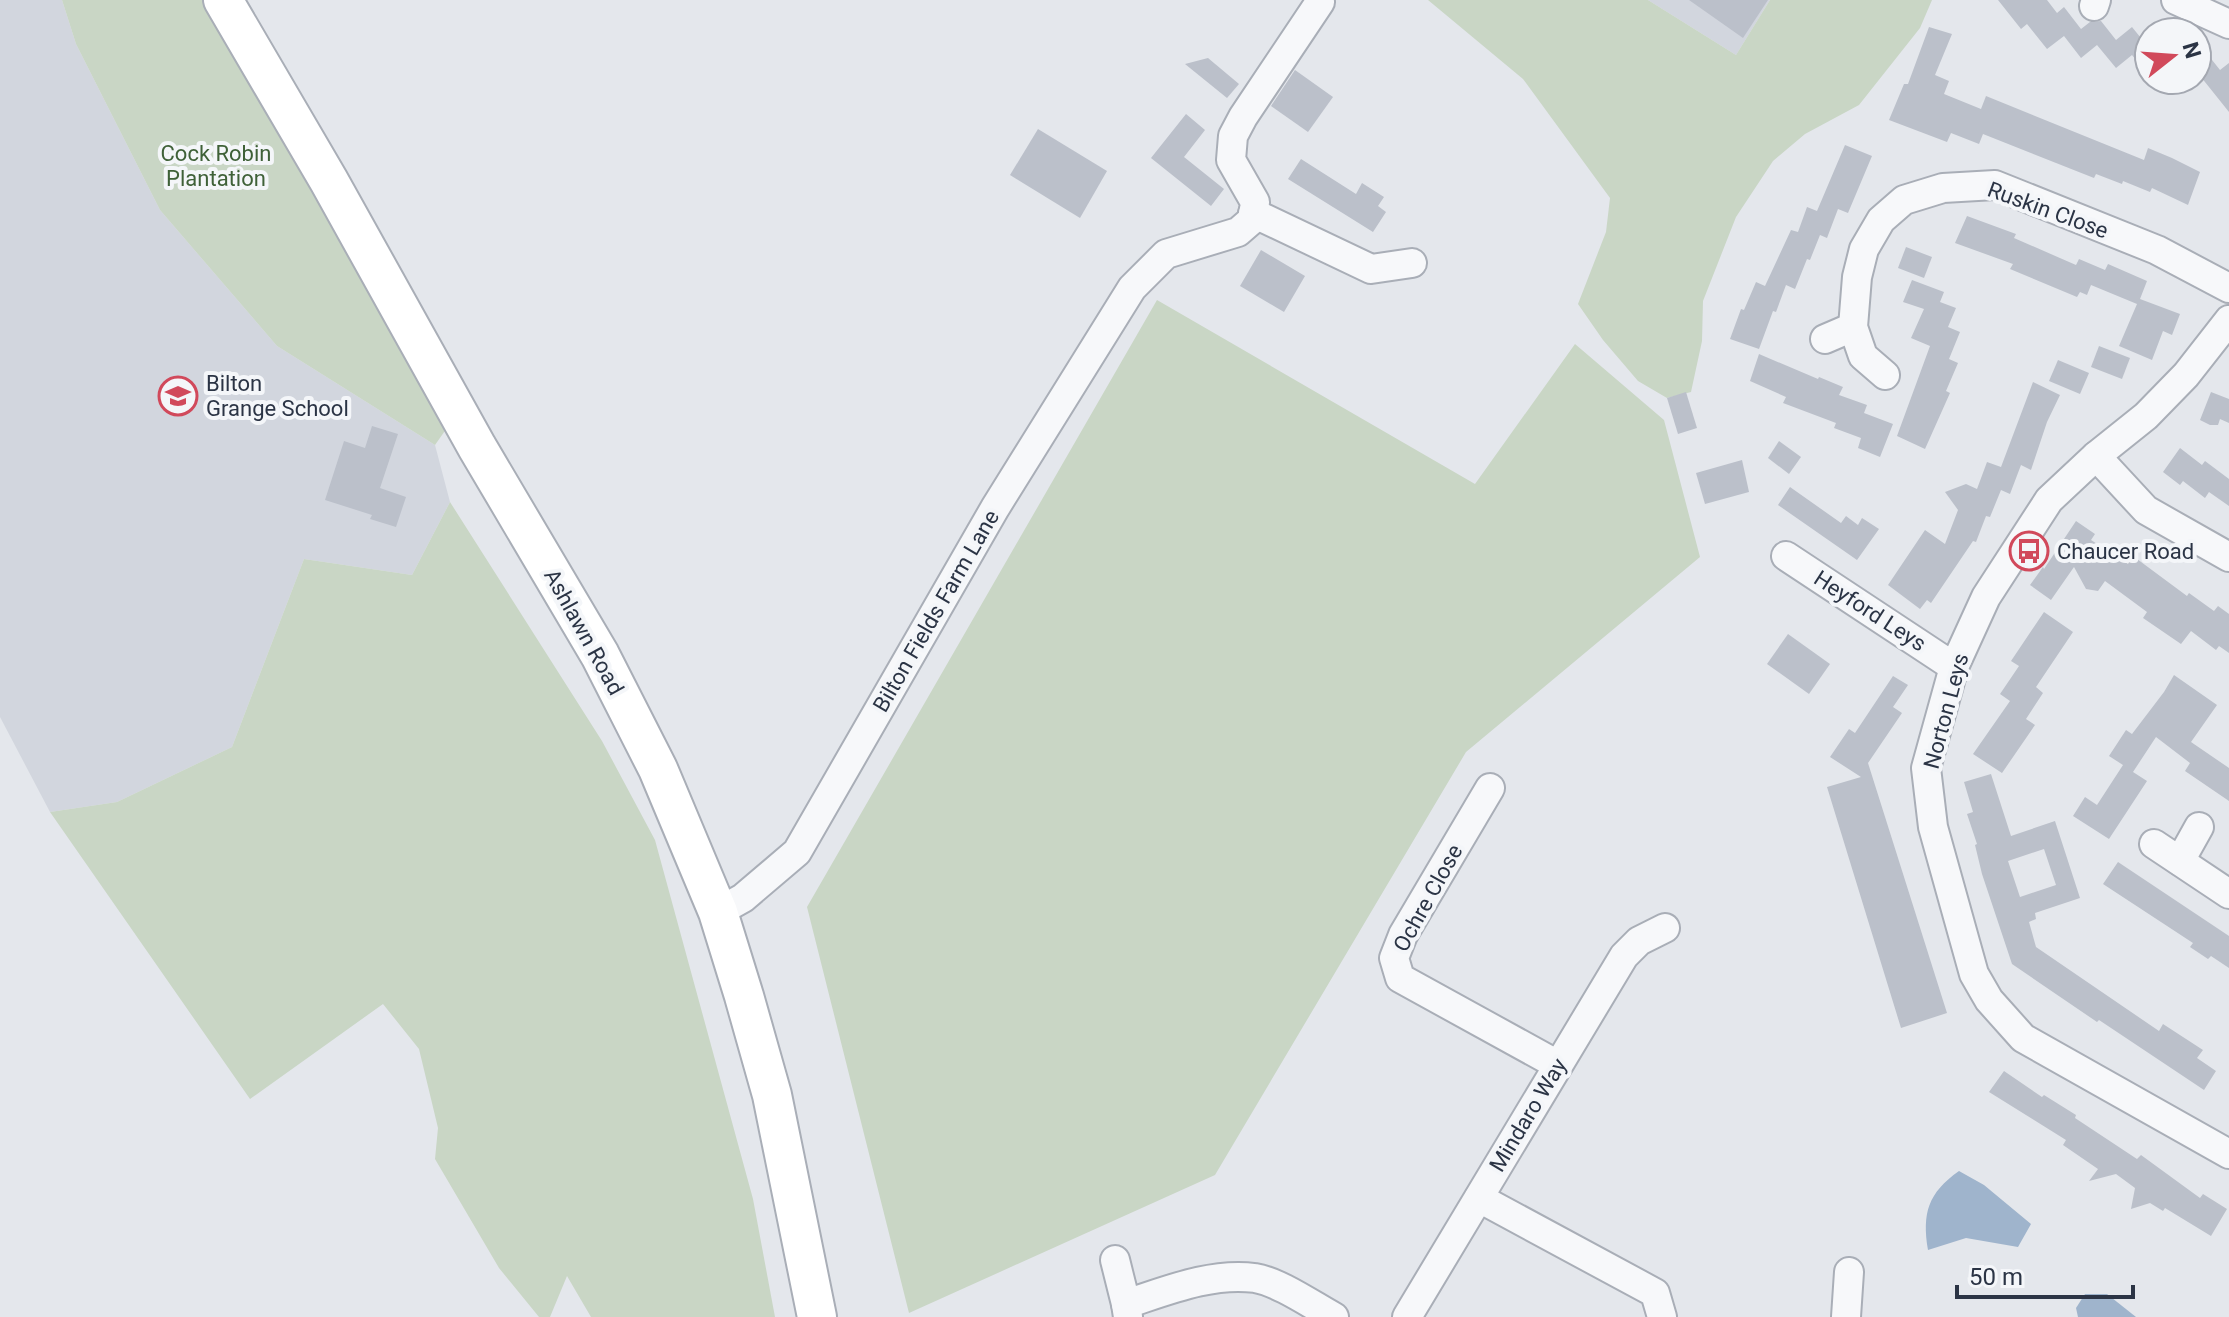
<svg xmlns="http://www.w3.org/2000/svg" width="2229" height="1317" font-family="Roboto,sans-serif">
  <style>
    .built { fill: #d2d6de }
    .green { fill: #c9d6c5 }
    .water { fill: #9fb4cc }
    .building { fill: #bbc0ca; fill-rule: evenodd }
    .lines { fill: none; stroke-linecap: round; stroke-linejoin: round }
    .minor-casing { stroke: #a9aeb7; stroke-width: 32 }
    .secondary-casing { stroke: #a9aeb7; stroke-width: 42 }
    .minor { stroke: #f7f8fa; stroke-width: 28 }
    .secondary { stroke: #fff; stroke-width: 38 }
    .labels { text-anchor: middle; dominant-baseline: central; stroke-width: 8; stroke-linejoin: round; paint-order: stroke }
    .park-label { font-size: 22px; fill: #3f6138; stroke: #f4f6f9 }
    .street-label { font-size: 22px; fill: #2b3445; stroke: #f4f6f9 }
    .poi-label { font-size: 22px; fill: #2b3445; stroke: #f4f6f9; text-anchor: start }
  </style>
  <rect width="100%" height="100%" fill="#e4e7ec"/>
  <!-- built -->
  <g class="built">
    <path d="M0 0H62L76 44 160 210 277 346 435 445 450 502 412 575 304 559 232 747 117 802 50 812 0 717Z"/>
    <path d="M1648 0H1770L1736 55Z"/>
  </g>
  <!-- green -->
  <g class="green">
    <path d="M62 0H205L262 107 373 284 449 425 435 445 277 346 160 210 76 44Z"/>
    <path d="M1428 0H1648L1736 55 1770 0H1932L1920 28 1859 105 1805 134 1773 161 1736 217 1703 301 1702 341 1691 392 1667 398 1638 381 1603 340 1578 304 1606 232 1610 198 1523 79Z"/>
    <path d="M1157 300 1475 484 1575 344 1664 420 1700 557 1466 752 1215 1175 909 1313 807 907Z"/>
    <path d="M450 502 602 741 655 840 753 1199 775 1317H591L567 1276 550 1317H539L499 1268 435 1159 438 1128 419 1049 383 1004 250 1099 50 812 117 802 232 747 304 559 412 575Z"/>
  </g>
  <!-- water -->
  <g class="water">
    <path d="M1959 1171 1984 1185 2031 1224 2018 1247 1966 1238 1928 1250C1922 1213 1928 1193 1959 1171Z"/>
    <path d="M2085 1294H2107L2136 1317H2078L2076 1308Z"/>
  </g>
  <!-- building -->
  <g class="building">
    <path d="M1689 0H1768L1743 38Z"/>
    <path d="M1998 0H2047L2057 13 2064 7 2081 29 2090 22 2101 21 2116 40 2132 27 2149 48V76L2132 55 2116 68 2097 45 2081 58 2064 36 2047 49 2027 24 2021 29Z"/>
    <path d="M1929 27 1952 34 1935 75 1949 81 1944 94 1981 109 1986 96 2144 160 2148 148 2172 158 2200 172 2188 205 2152 188 2150 192 2123 181 2122 184 2096 174 2094 178 1983 134 1979 144 1951 133 1947 142 1889 120 1904 84H1908Z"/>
    <path d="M2197 41 2220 70 2229 63V112L2197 72Z"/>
    <path d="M1208 58 1239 84 1227 98 1185 64Z"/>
    <path d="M1295 70 1333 97 1308 132 1271 106Z"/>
    <path d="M1186 114 1205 130 1184 157 1224 189 1211 206 1151 158Z"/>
    <path d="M1038 129 1107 171 1080 218 1010 175Z"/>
    <path d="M1845 145 1872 156 1848 213 1838 209 1827 238 1820 235 1810 260 1807 259 1795 289 1786 285 1776 312 1773 311 1759 349 1730 339 1741 309 1744 310 1756 282 1765 286 1791 230 1798 232 1807 207 1817 211Z"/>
    <path d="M1301 159 1356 194 1362 183 1384 197 1378 206 1386 212 1373 232 1288 179Z"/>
    <path d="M1967 216 2016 234 2014 238 2076 265 2079 259 2105 270 2108 264 2147 281 2140 299 2180 314 2172 335 2163 331 2152 360 2119 346 2137 304 2091 285 2087 295 2080 292 2077 297 2010 269 2013 264 1955 243Z"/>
    <path d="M1906 247 1932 257 1924 278 1898 268Z"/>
    <path d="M1261 250 1305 276 1284 312 1240 286Z"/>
    <path d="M1912 280 1944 292 1940 302 1956 308 1948 327 1960 332 1949 359 1958 363 1946 391 1950 393 1925 449 1897 436 1930 346 1911 338 1924 309 1903 302Z"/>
    <path d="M2099 346 2130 358 2122 379 2091 367Z"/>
    <path d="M1759 354 1818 379 1819 377 1843 387 1839 395 1867 405 1864 413 1893 424 1880 457 1858 448 1861 438 1834 428 1836 423 1783 403 1786 397 1750 381Z"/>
    <path d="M2058 360 2089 373 2080 394 2049 381Z"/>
    <path d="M2033 382 2060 395 2047 422 2031 470 2021 465 2010 494 2001 490 1990 517 1986 516 1976 542 1973 541 1931 603 1927 600 1920 609 1888 585 1925 530 1945 544 1958 510 1945 492 1966 484 1977 489 1987 462 2001 467Z"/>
    <path d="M1686 392 1697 428 1678 434 1667 398Z"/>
    <path d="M2211 392 2229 399V423L2220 419 2218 425H2210L2200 420Z"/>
    <path d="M372 426 398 434 380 488 406 497 396 527 370 519 372 515 325 500 344 441 365 448Z"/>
    <path d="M1779 441 1801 457 1789 474 1768 458Z"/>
    <path d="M2180 448 2202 465 2205 461 2229 479V506L2209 492 2205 498 2183 481 2180 485 2163 472Z"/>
    <path d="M1742 460 1749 492 1705 504 1696 473Z"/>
    <path d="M1790 487 1841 523 1846 516 1858 525 1862 518 1879 529 1857 560 1778 505Z"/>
    <path d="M2076 521 2095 534 2091 540 2128 564 2133 556 2187 596 2189 593 2214 611 2218 606 2229 614V653L2219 646 2216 650 2191 631 2181 644 2143 618 2147 612 2105 581 2098 591 2086 589 2074 567 2051 600 2030 585 2043 567 2044 569Z"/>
    <path d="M2044 612 2073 632 2036 687 2043 693 2026 719 2035 725 2002 773 1973 754 2010 701 2000 694 2019 666 2011 661Z"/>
    <path d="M1788 634 1830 664 1809 694 1767 664Z"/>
    <path d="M2174 675 2217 705 2191 742 2229 768V801L2185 771 2190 763 2156 737 2133 772 2147 781 2109 839 2073 816 2085 797 2097 805 2123 765 2109 756 2126 730 2132 734 2164 692Z"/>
    <path d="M1893 676 1908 685 1893 707 1902 713 1868 763 1947 1013 1901 1028 1827 787 1861 777 1830 757 1849 729 1855 733Z"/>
    <path d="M1991 774 2011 836 2055 821 2080 898 2035 913 2036 919 2029 922 2036 947 2159 1031 2163 1024 2203 1050 2197 1058 2216 1071 2204 1090 2099 1020 2097 1022 2012 964 1982 874 1975 845 1977 844 1967 814 1973 812 1964 782ZM2044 849 2056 885 2020 897 2008 861Z"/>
    <path d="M2118 862 2229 936V968L2211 956 2208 959 2190 947 2193 943 2103 884Z"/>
    <path d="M2004 1071 2042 1097 2044 1095 2076 1115 2075 1118 2137 1159 2141 1155 2200 1198 2203 1194 2227 1209 2211 1236 2165 1208 2163 1211 2150 1203 2131 1209 2135 1188 2116 1174 2089 1181 2098 1169 2063 1145 2066 1140 1989 1092Z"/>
  </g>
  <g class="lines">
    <!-- minor casing -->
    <g class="minor-casing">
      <g id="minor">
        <path d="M2176 0 2229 24"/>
        <path d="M2094 6 2096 0"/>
        <path d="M1253 213 1371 269 1412 263"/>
        <path d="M2229 320 2186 375 2146 416 2096 456 2049 500 1986 597 1954 667 1926 768 1933 827 1974 974 1989 1000 2023 1038 2229 1154"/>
        <path d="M1825 339 1853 327"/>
        <path d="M1885 375 1863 356 1853 327 1857 277 1864 249 1881 220 1904 200 1943 188 1995 185 2157 250 2229 288"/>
        <path d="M2096 456 2146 510 2229 557"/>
        <path d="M1786 556 1954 667"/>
        <path d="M1490 788 1403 935 1394 958 1400 978 1558 1065"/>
        <path d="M2154 844 2229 894"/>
        <path d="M2180 861 2199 827"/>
        <path d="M718 912 743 898 797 852 995 508 1132 288 1166 254 1238 232 1253 219 1255 202 1231 160 1233 136 1243 117 1320 2"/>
        <path d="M1479 1198 1655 1293 1662 1317"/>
        <path d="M1115 1260 1126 1304"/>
        <path d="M1128 1317 1126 1304C1166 1291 1212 1272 1255 1278 1279 1282 1312 1305 1334 1317"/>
        <path d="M1407 1317 1624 956 1639 941 1665 928"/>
        <path d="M1846 1317 1849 1272"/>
      </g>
    </g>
    <!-- secondary casing -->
    <g class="secondary-casing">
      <path id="secondary" d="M223 0 329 181 477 447 600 655 658 769 718 912 744 996 772 1095 817 1317"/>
    </g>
    <!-- minor -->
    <use href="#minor" class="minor"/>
    <!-- secondary -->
    <use href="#secondary" class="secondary"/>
  </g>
  <!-- icons -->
  <defs>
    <g id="school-ring" transform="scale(2)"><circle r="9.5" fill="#f4f6f9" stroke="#d1495b" stroke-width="1.5"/><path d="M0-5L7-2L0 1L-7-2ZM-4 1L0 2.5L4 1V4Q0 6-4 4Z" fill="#d1495b"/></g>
    <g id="bus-ring" transform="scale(2)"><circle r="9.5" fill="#f4f6f9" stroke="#d1495b" stroke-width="1.5"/><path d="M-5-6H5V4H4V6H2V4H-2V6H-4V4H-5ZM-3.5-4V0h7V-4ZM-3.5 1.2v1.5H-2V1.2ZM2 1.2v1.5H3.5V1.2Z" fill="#d1495b"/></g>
  </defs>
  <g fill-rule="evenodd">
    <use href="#school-ring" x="178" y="396"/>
    <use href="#bus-ring" x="2029" y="551"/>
  </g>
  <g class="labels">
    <!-- park labels -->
    <g class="park-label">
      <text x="216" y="153">Cock Robin<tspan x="216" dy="25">Plantation</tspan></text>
    </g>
    <!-- street labels -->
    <g class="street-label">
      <text transform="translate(2048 210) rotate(20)">Ruskin Close</text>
      <text transform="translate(936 611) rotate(-60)">Bilton Fields Farm Lane</text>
      <text transform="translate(1870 611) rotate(33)">Heyford Leys</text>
      <text transform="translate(584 632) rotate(61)">Ashlawn Road</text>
      <text transform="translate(1946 711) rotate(-75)">Norton Leys</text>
      <text transform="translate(1428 898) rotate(-61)">Ochre Close</text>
      <text transform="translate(1528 1115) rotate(-59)">Mindaro Way</text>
    </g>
    <!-- poi labels -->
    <g class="poi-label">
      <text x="206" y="383">Bilton<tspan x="206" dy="25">Grange School</tspan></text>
      <text x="2057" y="551">Chaucer Road</text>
    </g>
  </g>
  <!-- north arrow -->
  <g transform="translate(2173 56) rotate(73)"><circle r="38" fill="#f4f6f9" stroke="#a4a8b1" stroke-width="2"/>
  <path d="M0-6L14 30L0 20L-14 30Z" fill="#d1495b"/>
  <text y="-12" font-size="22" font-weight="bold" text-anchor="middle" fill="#2b3445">N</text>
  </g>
  <!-- scale -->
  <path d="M1957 1285v12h176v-12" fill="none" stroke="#2b3445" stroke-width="4"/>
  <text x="1969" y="1285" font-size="24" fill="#2b3445" stroke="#f4f6f9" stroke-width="6" paint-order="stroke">50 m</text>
</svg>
